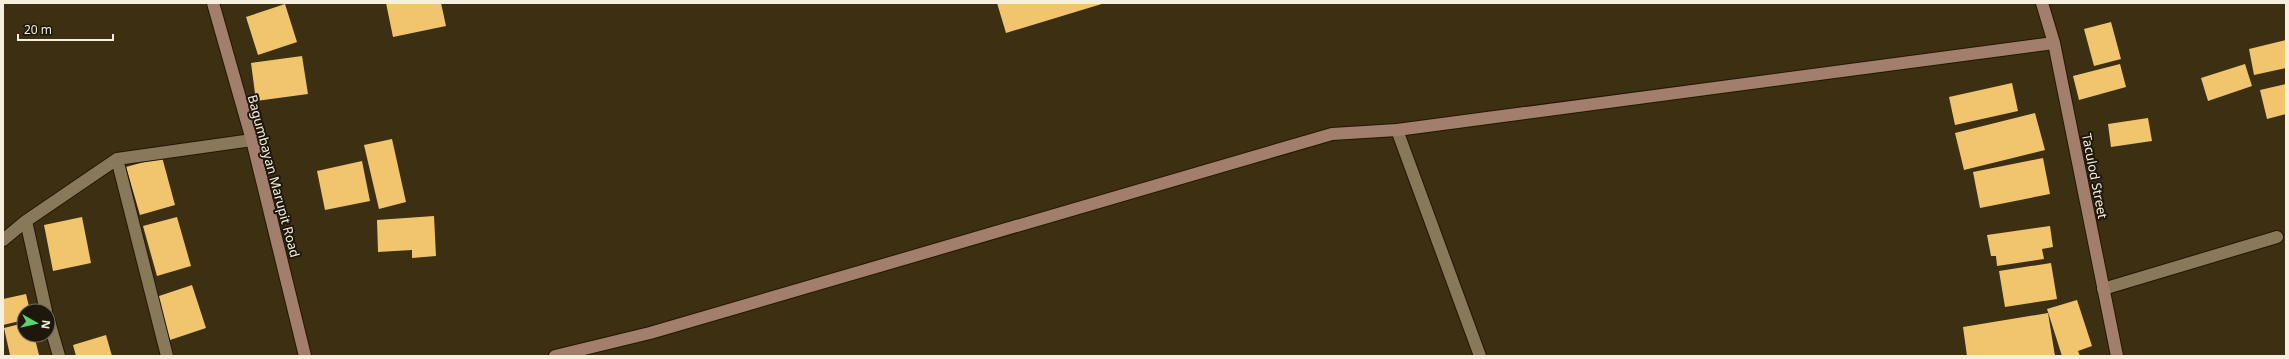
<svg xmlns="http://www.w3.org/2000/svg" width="2289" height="359" font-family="'Noto Sans',sans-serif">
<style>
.building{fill:#f1c56e}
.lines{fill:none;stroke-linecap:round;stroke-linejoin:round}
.lane-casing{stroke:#231700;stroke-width:14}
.street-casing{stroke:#231700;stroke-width:14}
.secondary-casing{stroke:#231700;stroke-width:14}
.lane{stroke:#89795b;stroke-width:12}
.street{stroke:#89795b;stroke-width:12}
.secondary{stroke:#a27e6c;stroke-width:12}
.labels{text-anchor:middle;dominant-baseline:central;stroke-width:4;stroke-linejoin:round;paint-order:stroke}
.street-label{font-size:13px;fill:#f7efde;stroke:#1e180c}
</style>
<rect width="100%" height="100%" fill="#3d2f12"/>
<path class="building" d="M386,3h55l5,23 -53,11z
M997,3h108l-99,30z
M285,4l12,38 -39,13 -12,-38z
M2111,22l10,37 -27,7 -10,-37z
M2286,40v28l-32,7 -5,-26z
M302,56l6,38 -52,7 -5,-38z
M2120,64l6,23 -47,13 -6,-24z
M2245,64l7,22 -44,15 -7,-23z
M2012,83l6,28 -63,14 -6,-28z
M2286,84v30l-19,5 -7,-29z
M2035,113l10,37 -81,20 -9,-37z
M2148,118l4,23 -41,6 -3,-23z
M392,139l14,63 -27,7 -15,-64z
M162,157l13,48 -35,10 -14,-48z
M2043,158l7,36 -70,14 -7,-36z
M362,161l8,40 -45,9 -8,-39z
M434,216l2,40 -24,2v-8l-34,2 -1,-32z
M82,217l9,46 -38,8 -9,-46z
M177,217l14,49 -34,10 -14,-50z
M2050,226l3,21 -11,2 2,10 -47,7 -1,-10h-5l-4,-21z
M2051,263l6,36 -52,8 -6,-36z
M192,285l14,43 -36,12 -14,-43z
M26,294l4,17h-6v9l-21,5v-26z
M2077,300l15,46 -14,5 2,5h-18l-15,-47z
M2048,313l7,43h-88l-4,-29z
M24,323v12h10l5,20h-29l-6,-27z
M106,335l6,21h-36l-3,-11z"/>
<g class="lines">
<defs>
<path id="lane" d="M2103,289l174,-52"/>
<path id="street" d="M1397,130l83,226
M117,159l50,197
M26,221l20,90
M3,240l23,-19 91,-62 135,-19
M48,318l11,38"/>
<path id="secondary" d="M213,3l39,137 53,216
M2042,3l12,40 63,313
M555,356l95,-23 682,-199 65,-4 657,-87"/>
</defs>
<use href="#lane" class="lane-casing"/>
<use href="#street" class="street-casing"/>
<use href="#secondary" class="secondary-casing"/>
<use href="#lane" class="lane"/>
<use href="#street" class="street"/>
<use href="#secondary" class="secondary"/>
</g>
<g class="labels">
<g class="street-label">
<text transform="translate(274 176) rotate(75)">Bagumbayan Marupit Road</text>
<text transform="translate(2095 176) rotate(79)">Taculod Street</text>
</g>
</g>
<rect width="2289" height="359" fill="none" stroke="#f7efde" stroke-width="8"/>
<g transform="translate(36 323) rotate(98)"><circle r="19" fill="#1e180c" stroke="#756e60"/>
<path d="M0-3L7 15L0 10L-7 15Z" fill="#59d56f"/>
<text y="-6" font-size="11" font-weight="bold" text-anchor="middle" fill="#f7efde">N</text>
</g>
<path d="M18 34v6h95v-6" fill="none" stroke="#f7efde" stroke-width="2"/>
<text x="24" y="34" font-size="12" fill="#f7efde" stroke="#1e180c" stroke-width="3" paint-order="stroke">20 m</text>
</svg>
